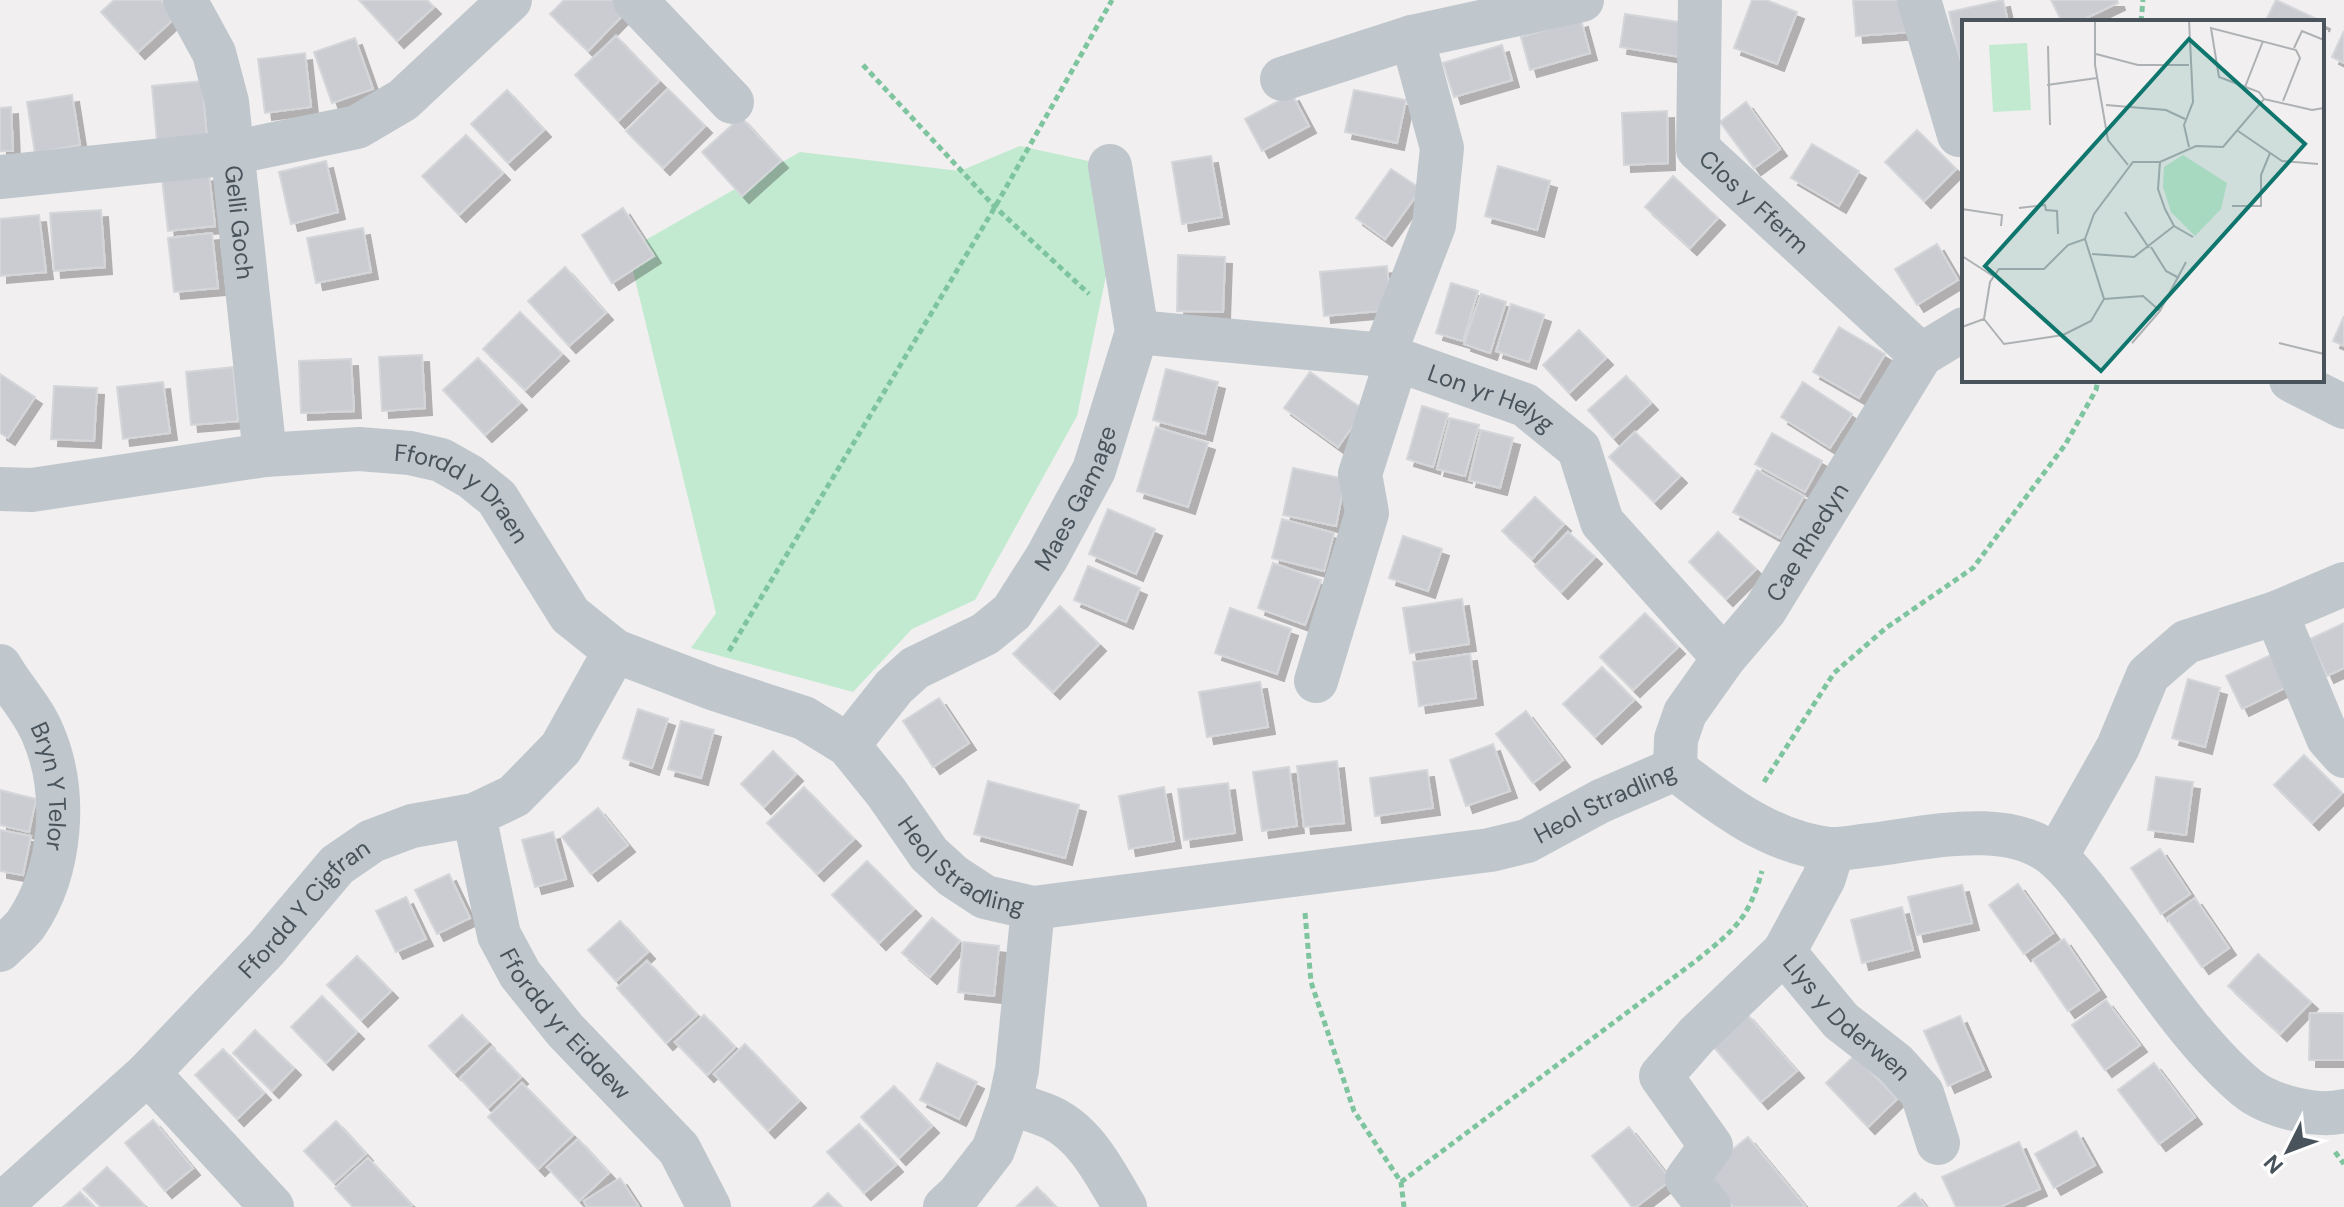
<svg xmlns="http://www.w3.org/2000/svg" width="2344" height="1207" font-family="'DM Sans',sans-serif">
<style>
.green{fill:#c2ead0}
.building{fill:#caccd1;stroke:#d4d6da;stroke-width:2;filter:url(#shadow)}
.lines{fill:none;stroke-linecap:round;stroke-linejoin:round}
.path{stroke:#7ec59f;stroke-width:5;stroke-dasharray:6 4;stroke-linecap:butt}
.minor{stroke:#bfc7cd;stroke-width:44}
.labels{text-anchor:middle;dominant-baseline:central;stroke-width:6;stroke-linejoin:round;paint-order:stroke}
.street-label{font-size:24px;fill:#49535b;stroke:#fff}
.inset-road{fill:none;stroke:#aeb1b4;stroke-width:2}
.view{fill:#0f766e;fill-opacity:0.15;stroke:#0f766e;stroke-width:4}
.inset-edge{fill:none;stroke:#49535b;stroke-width:4}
</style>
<defs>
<filter id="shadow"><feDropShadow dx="7" dy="7" stdDeviation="0" flood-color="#0004"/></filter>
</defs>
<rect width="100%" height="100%" fill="#f1efef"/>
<path class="green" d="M1020,146l73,16 14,109 -30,145 -102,184 -63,29 -59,63 -162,-44 25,-35 -88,-363 172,-98 160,19z"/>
<path class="building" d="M114,0h47l15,17 -38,35 -37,-40z
M359,0h68l7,7 -37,34z
M564,0h49l13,12 -38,39 -38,-37z
M1752,0h14l31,12 -20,52 -43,-16z
M1853,0h56l2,32 -55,4z
M2003,0l5,22h-44v35l-5,1 -10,-46z
M2051,0h66l1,3 -40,19h-16z
M2276,0l47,22 -1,3v-3h-57z
M1625,14l61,9 -5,34 -61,-10z
M1581,20l9,33 -60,17 -9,-33z
M2344,31v32l-12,-6z
M616,36l43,45 -41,40 -43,-46z
M355,38l18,51 -41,14 -18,-51z
M1502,45l10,35 -58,17 -11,-34z
M305,53l6,54 -46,6 -7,-54z
M202,81l5,56 -50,5 -5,-56z
M668,89l37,37 -42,42 -37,-37z
M507,90l37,40 -36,33 -37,-39z
M1354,90l52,10 -9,43 -52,-11z
M1292,94l17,32 -47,25 -17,-32z
M72,95l8,50 -45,8 -8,-51z
M1746,102l34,47 -26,19 -34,-46z
M11,107l2,44h-13v-43z
M1667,111l1,52 -44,2 -2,-52z
M741,117l40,44 -39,35 -40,-44z
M1917,130l39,39 -32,32 -39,-39z
M466,135l37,38 -44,42 -37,-39z
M1812,144l47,27 -20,35 -48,-28z
M1211,156l11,61 -40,7 -10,-62z
M326,161l12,51 -47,12 -12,-52z
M1498,166l52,15 -13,49 -52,-14z
M1391,169l30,20 -36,50 -29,-21z
M209,174l6,52 -47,5 -6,-52z
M1673,176l45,42 -28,30 -45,-41z
M623,208l31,48 -42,27 -30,-48z
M101,210l4,57 -51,4 -4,-58z
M39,215l7,57 -46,4v-57z
M363,228l8,44 -55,11 -9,-45z
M212,233l6,55 -44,4 -6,-54z
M1937,244l21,36 -41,25 -22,-36z
M1178,255l47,2 -2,55 -46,-1z
M1387,266l4,44 -67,6 -4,-44z
M565,267l41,46 -37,33 -41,-45z
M1451,283l27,8 -15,50 -27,-8z
M1481,294l25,8 -16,51 -26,-9z
M1511,304l33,11 -15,47 -33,-11z
M520,312l42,42 -37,36 -42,-41z
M2344,316v30l-11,-5z
M1839,327l46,27 -26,44 -46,-26z
M1579,330l27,28 -37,35 -26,-28z
M422,355l3,53 -43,3 -3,-54z
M478,358l42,45 -35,32 -42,-45z
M351,359l3,52 -53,2 -2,-52z
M233,367l5,54 -47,4 -5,-53z
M1166,369l52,13 -13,52 -52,-14z
M1310,372l54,38 -26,37 -54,-39z
M0,374l35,23 -27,41 -8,-5z
M1626,376l25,27 -38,35 -25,-28z
M163,382l7,51 -47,6 -6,-52z
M1803,382l49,32 -22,34 -49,-31z
M54,386l43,2 -3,53 -43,-2z
M1422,406l26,8 -15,53 -26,-8z
M1450,418l29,7 -14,51 -28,-7z
M1156,427l52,16 -20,64 -51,-16z
M1481,430l32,8 -13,50 -31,-8z
M1635,432l45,44 -26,26 -45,-45z
M1772,433l50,28 -17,31 -50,-28z
M1293,468l52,11 -9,47 -53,-11z
M1757,470l47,26 -24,42 -47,-26z
M1535,497l29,27 -32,35 -30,-28z
M1108,509l47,20 -19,45 -47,-20z
M1282,519l52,14 -10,38 -52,-13z
M1568,532l27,25 -34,35 -26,-26z
M1718,532l38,37 -30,30 -37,-37z
M1403,536l39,13 -14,42 -39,-13z
M1273,563l48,17 -16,45 -47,-17z
M1088,566l52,22 -14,34 -52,-22z
M1462,599l7,45 -59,9 -7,-45z
M1060,606l39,38 -46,48 -40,-38z
M1230,608l61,21 -14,45 -62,-21z
M1645,613l33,34 -45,43 -33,-33z
M2344,623v45l-17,8 -17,-37z
M2275,653l16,32 -49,24 -16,-33z
M1470,654l6,44 -57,8 -6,-44z
M1602,667l32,33 -39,37 -32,-33z
M2188,679l32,9 -15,59 -33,-9z
M1260,682l8,45 -61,10 -8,-45z
M939,698l30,45 -36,24 -30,-46z
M638,709l30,10 -16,49 -29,-10z
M1526,711l37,49 -30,23 -37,-49z
M681,721l33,9 -13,48 -33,-9z
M1493,744l17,47 -44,15 -16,-46z
M773,751l23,23 -32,33 -23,-23z
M2304,755l38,38 -30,30 -38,-38z
M1337,761l7,62 -40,4 -7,-61z
M1289,767l8,59 -35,5 -9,-59z
M1427,770l6,38 -58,8 -5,-38z
M2156,777l37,5 -7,53 -38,-5z
M988,781l91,24 -14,53 -91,-24z
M1228,783l7,50 -51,7 -6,-51z
M804,787l50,52 -37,35 -50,-51z
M1164,787l10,54 -45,8 -10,-53z
M0,790l36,9 -7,33 -29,-7z
M598,808l30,37 -37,29 -29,-37z
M0,830l31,6 -8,39 -23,-4z
M553,832l13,47 -31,8 -13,-47z
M2160,849l30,45 -29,20 -30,-46z
M867,861l47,48 -35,34 -47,-48z
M449,874l21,44 -33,16 -22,-44z
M2018,884l35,49 -29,21 -35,-49z
M1962,885l10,38 -55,12 -9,-38z
M406,897l20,42 -30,13 -20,-41z
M2195,898l34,50 -27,19 -35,-49z
M1902,907l11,43 -51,13 -11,-43z
M932,918l28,23 -30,36 -28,-24z
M620,921l28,31 -32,29 -28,-31z
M2064,939l35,51 -31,21 -35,-51z
M963,942l36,4 -5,50 -36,-4z
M2258,954l53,48 -31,32 -52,-48z
M357,956l34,35 -30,29 -34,-35z
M647,961l50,54 -31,28 -49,-55z
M322,996l35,36 -31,31 -35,-36z
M2106,1000l34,45 -35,25 -33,-45z
M1746,1013l51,58 -36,31 -50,-58z
M2310,1013h34v47h-35z
M462,1015l26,27 -34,31 -25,-27z
M704,1015l31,32 -28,28 -32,-33z
M1960,1016l24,54 -36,16 -24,-55z
M255,1030l39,38 -22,23 -39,-38z
M745,1044l54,57 -31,30 -54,-57z
M492,1047l29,30 -33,31 -28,-30z
M223,1049l41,44 -27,26 -42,-44z
M1855,1055l42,44 -29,28 -42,-44z
M937,1063l40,19 -18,37 -39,-19z
M2154,1063l41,54 -36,27 -41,-54z
M522,1083l51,52 -35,34 -50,-52z
M894,1086l38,40 -33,32 -38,-41z
M153,1120l40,48 -28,23 -40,-48z
M336,1121l30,33 -32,29 -30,-32z
M859,1124l37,41 -32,28 -37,-41z
M1629,1127l42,53 -35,27h-4l-40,-51z
M2076,1131l19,34 -41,23 -19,-34z
M1748,1137l57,69 -2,1h-70l-28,-35z
M578,1139l31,34 -30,28 -32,-34z
M2019,1142l21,47 -40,18h-44l-14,-30z
M368,1158l44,47 -3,2h-56l-18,-19z
M107,1167l38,39v1h-44l-18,-18z
M620,1178l19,29h-52l-3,-6z
M1037,1187l19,20h-40z
M80,1192l14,15h-31z
M828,1193l14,14h-29z
M1915,1193l11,14h-28z"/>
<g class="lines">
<path class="path" d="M2141,22l2,-22
M863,65l132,142 94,87
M729,651l266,-444 117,-207
M1764,782l70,-109 52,-45 87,-60 92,-123 31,-55 2,-10
M1305,913l6,69 43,129 47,71 3,25
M2335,1152l9,12
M1401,1182l296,-222c38,-31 51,-40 65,-89"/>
<g class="minor">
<path id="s1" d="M185,0l29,53 13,49 38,353"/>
<path d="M635,0l97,102"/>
<path id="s2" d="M1700,0l-2,149 223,206"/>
<path d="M1919,0l40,135"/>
<path d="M1282,79l130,-42 170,-37"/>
<path d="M0,177l231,-24 126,-26 46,-27 107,-100"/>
<path id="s3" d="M1137,332l247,23 141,50 54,44 23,73 122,136"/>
<path d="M1384,355l50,-130 8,-77 -30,-111"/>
<path d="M2291,380l53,27"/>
<path id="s4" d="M0,489l32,1 233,-35 94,-6 51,4 31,7 30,17 26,21 73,117 45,36 97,37 92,30 44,27 38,47 43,62 24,22 32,21 48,11 457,-58 37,-9 74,-40 74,-32c47,36 95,73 154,80 14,1 29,-3 42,-4 57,-7 141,-29 187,14 18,16 32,37 47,56 42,55 88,128 142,173 22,18 70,30 97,23"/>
<path d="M2344,584l-68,29 52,125 16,18"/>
<path id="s5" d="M0,666c13,23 33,43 43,68 25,58 19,137 -17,190 -7,9 -18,18 -26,26"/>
<path d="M1316,681l51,-168 -7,-39 37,-115"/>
<path id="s6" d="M848,745l46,-58 21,-19 70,-34 27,-22 35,-55 47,-87 43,-138 -27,-166"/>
<path id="s7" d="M1675,769l1,-30 9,-26 39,-55 41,-48 156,-255 43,-26"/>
<path id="s8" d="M474,815l25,120 21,39 45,56 114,119 30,58"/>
<path id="s9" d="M1833,849l-9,29 -40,74 57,69 54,42 27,30 16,50"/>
<path d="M2056,857l62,-110 30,-72 38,-33 90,-29"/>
<path d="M148,1073l124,134"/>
<path d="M1010,1103c14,5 29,9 42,15 35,17 54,57 73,89"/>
<path id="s10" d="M0,1206l148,-133 118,-124 71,-84 35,-24 40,-15 62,-11 40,-19 47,-48 54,-97"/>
<path d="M945,1207l14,-13 34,-44 17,-47 7,-33 16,-162"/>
<path d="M1709,1207l-22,-28 24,-33 -50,-70 36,-41 87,-83"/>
</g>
</g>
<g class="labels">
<g class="street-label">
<text stroke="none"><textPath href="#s2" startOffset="226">Clos y Fferm</textPath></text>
<text stroke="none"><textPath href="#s1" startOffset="232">Gelli Goch</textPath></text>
<text stroke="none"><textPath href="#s3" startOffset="364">Lon yr Helyg</textPath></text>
<text stroke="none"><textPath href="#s6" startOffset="346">Maes Gamage</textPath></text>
<text stroke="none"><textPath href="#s4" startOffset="480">Ffordd y Draen</textPath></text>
<text stroke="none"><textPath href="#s7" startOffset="268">Cae Rhedyn</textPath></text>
<text stroke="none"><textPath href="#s5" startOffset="134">Bryn Y Telor</textPath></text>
<text stroke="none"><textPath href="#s4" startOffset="1802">Heol Stradling</textPath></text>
<text stroke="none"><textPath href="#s4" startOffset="1130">Heol Stradling</textPath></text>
<text stroke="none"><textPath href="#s10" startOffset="426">Ffordd Y Cigfran</textPath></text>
<text stroke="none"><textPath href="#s9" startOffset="206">Llys y Dderwen</textPath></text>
<text stroke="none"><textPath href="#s8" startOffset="234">Ffordd yr Eiddew</textPath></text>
</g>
</g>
<g transform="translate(1962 20)">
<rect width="362" height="362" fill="#f1efef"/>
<path d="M65,23l4,67 -38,2 -4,-67zM221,135l44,28 -6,26 -26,27 -24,-24 -8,-25 1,-20z" fill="#c2ead0"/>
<path class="inset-road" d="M133,0v45l13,75 20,25M227,0l4,82 -9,23 5,22M86,26l2,79M332,28l8,-17 22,9M134,34l42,11h51M85,65l50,-7M283,67l18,-46M302,79l-5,-7 -40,-15 -8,-49 85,22 4,8 -17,43M144,85l60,5 19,9M276,111l44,30 36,3M198,142l-2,27 7,20 9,17 19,11M270,186h29v-31l9,-22M57,188l26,-3 1,5 11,1 1,23M0,189l40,6 -1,11M163,192l24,36M189,227l15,24 13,7M130,234l42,3 40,-31M0,236l31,20M142,279l39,-3 17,15M22,299l20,25 59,-9 28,-14 13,-22 -19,-60M0,307l22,-8 6,-37 9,-13h45l24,-24 17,-6 9,-25 39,-52h27l36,-16 27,1 41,-48 48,11 12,-2M170,323l28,-32 26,-49M317,323l45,11"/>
<path class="view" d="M227,19l116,105 -204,227 -116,-105z"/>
<rect width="362" height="362" class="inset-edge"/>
</g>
<g transform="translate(2288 1151) rotate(228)" stroke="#ffffff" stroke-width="6" paint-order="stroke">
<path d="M0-6L14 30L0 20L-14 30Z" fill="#49535b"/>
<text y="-12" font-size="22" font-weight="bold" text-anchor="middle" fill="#49535b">N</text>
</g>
</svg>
